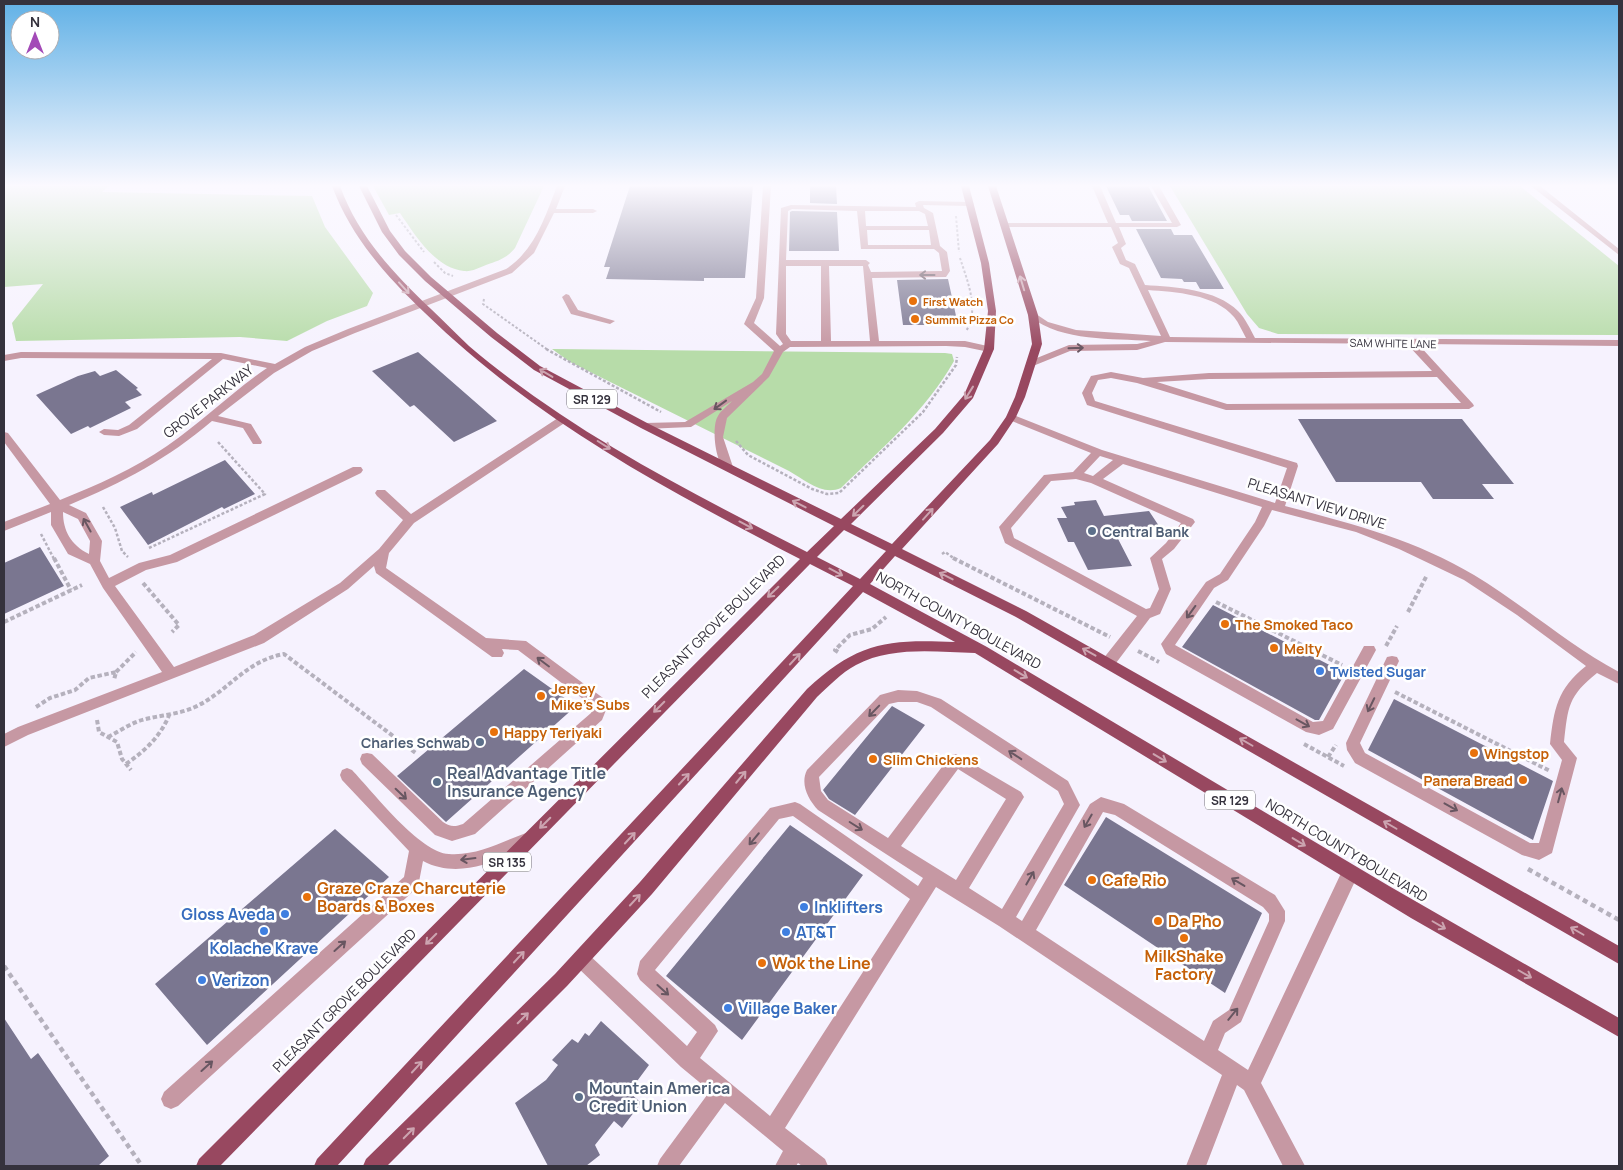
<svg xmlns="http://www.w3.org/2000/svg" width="1623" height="1170" font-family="Manrope,sans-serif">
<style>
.green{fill:#b7dca9}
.building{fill:#7a7690}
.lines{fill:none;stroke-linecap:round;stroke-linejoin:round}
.path-far3{stroke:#b5b1bd;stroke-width:2;stroke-dasharray:2.5 2;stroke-linecap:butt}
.path-far2{stroke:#b5b1bd;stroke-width:2.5;stroke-dasharray:3 2;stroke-linecap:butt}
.path-far1{stroke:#b5b1bd;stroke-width:4;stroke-dasharray:4.5 2.5;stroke-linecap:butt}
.path{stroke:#b5b1bd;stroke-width:4.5;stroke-dasharray:5 4;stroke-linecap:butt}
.minor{fill:#c698a3;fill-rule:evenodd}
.major{fill:#984860;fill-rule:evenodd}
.oneway{stroke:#685661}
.oneway2{stroke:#cca4b0}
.food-dot{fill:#e8710a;stroke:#fff;stroke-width:2}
.service-dot{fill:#5c6f8a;stroke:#fff;stroke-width:2}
.shop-dot{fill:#3f7fe0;stroke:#fff;stroke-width:2}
.labels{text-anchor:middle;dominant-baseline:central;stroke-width:5;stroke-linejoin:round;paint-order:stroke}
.far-food-label{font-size:11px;font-weight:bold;fill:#c56008;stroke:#fff;text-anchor:start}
.far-street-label{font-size:11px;fill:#35323d;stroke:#fff}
.shield{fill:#fff;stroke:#727077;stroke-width:1}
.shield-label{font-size:12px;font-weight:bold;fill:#35323d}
.street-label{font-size:14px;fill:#35323d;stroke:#fff}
.service-label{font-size:14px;font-weight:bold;fill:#4e5e75;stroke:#fff;text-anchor:start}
.food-label{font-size:14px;font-weight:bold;fill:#c56008;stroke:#fff;text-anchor:start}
.shop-label{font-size:14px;font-weight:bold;fill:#366cbe;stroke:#fff;text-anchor:start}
.near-service-label{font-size:16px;font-weight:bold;fill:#4e5e75;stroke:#fff;text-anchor:start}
.near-food-label{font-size:16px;font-weight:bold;fill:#c56008;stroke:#fff;text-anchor:start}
.near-shop-label{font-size:16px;font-weight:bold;fill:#366cbe;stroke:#fff;text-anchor:start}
</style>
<rect width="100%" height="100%" fill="#f6f2fe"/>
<path class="green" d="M4,186h105l-7,6 210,4 13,31 48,66 -6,13 -40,15 -40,20 -47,-4 -224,4 -4,-18 31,-39 -39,3z
M373,186h171l-29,62c-8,10 -17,13 -29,17 -7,3 -15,7 -22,6 -29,-3 -49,-36 -64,-58l-11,2z
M1170,186h350l99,80v69l-341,-1 -19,-6 -12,-14z
M552,349l393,4 7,1 2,7c-29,51 -72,87 -113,127 -19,8 -36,-8 -52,-17l-219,-109z"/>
<path class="building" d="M630,186h123l-8,92h-41v3l-98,-2 4,-12h-6z
M810,186h26l1,18 -27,-1z
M1106,186h42l19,35h-35l-3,-6h-9z
M792,211l45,1 2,39h-50l1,-39z
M1136,229h35l3,6h18l32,54h-24l-4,-7h-12l-2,-3 -21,-1z
M948,279l10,46h-55l-6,-45z
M418,352l79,69 -43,21 -40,-37 -4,2 -38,-36z
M116,370l22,18 -2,1 6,6 -17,7 6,6 -41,20 -2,-2 -17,8 -35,-39 42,-19 17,-5 5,5z
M1298,419h164l52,65h-32l12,15h-61l-12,-17h-85z
M225,460l30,34 -31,15 -2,-2 -74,38 -28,-38 32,-15 1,3z
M1096,500l8,16 45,-5 12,18 -46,4 17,33 -44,4 -14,-28h-6l-11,-24h10l-6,-11 14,-2 -1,-3z
M40,547l24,39 -60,28v-51z
M1213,605l132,68 -26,47h-4l-133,-73z
M524,669l52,37 -130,116 -49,-46z
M1394,699l159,82 -20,59 -165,-90z
M892,706l33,19 -70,90 -26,-16 -6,-9z
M1106,817l156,96 -37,80 -161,-108z
M790,825l73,50 -121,165 -76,-64z
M335,829l54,48 -182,168 -52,-61z
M4,1018l27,41 7,-6 71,103 -11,10h-94z
M601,1021l48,44 -20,27 12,11 -19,25 -8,-7 -19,24 5,10 -14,11h-38l-33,-63 31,-23 12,-15 -6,-5 20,-21 6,4 7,-10 4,3z"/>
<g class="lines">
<path class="path-far3" d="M396,215l28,37
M956,216l3,36
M960,258c7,22 20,52 6,73
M434,262l11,11 8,3
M484,299l-1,5 65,46"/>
<path class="path-far2" d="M546,349l115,63
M736,441l12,14 64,34 15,5 12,-1 84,-81 33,-47 1,-8
M103,507l12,21 7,23 6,6
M41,534l13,25
M149,548l116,-54 -47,-52
M942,554l3,-2 10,7"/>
<path class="path-far1" d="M54,558l17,32
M953,558l157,79
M143,583l36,42 -7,7
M1216,602l126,63
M1408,612l19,-37
M4,622l78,-37
M1386,646l11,-20
M1138,651l21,11
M838,652l-3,-2 15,-15 22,-6 14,-12
M116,672l20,-20
M1395,692l155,79
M36,707l14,-9 25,-8 14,-12 27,-6 -2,8
M97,720l2,12 18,10 5,17 9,11
M108,737c10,-5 20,-12 31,-16 18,-6 39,-6 56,-14 34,-16 50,-46 89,-53l133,100
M1304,744l40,22
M1328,757l8,-12
M126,764c20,-14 35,-28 44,-51"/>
<path class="path" d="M1528,869l91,51
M4,966l138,200"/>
<path class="minor" d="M557,186h8l-9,23h37l4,2 -4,2h-39l-20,40 -22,20 -157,60 -43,18 -38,22 -56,43 33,8 11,18 -1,2h-8l-10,-16 -31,-7c-43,37 -90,62 -143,84l17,8 16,28 -2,20 9,17 30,-15 31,-8 183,-88h8l2,3 -2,3 -184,89 -31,8 -31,16 59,81 80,-32 86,-52 39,-34 24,-29 -26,-24 -2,-3 2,-3h8l26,24 147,-96h8v4l-152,101 -25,30 -3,15 100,70 40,3 77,57 3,12 -4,10 -127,114 -23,7 -17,-6 -73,-71 -2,-5 2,-5 5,-1 5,1 71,68c7,5 12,5 20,2l128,-111v-8l-73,-55 -16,-1 2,4 -2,4h-10l-116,-84 -2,-7 -26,23 -84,54 -236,92 -24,12v-13l14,-7 144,-55 -59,-84 -13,-24 -22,-10 -17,-29v-13l-47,19v-9l46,-18 -46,-62v-10l4,1 52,67c37,-15 74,-31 107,-54 35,-24 65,-54 100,-78l-44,-9 -86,70 -18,7 -15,-1 -5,-3 5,-3 14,1 11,-5 83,-66 -191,-1 -17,3v-6l17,-3 200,1 54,11 30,-17 43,-18 158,-60c29,-19 39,-52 51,-83zM63,512l15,7 12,22 -1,13c-18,-9 -26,-23 -26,-42z
M763,186h8l-7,112 -10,25 26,23 3,-2 -7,-10 5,-126 10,-3 125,2 -1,-4 4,-2 51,1 4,2 -4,2 -47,-1 1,3 9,5 7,33 7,6 3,19 -4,6 -74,1 7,63h86l27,6 2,2 -5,3 -24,-5 -19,-1 -156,1 -7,5 -14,25 -42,41 -4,19 10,30 -5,4c-13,-4 -17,-45 -10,-55 3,-6 10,-10 14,-15l-41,26 -46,2 -5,-3 5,-3 40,-1 68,-40 9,-8 12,-23 -30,-27 12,-26zM792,209l65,2 4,38h73l5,4 3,18 -71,1 -3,-7 2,-2 -4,-3h-80l2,-49zM865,211h54l6,3 3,12h-62zM867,230h62l2,15h-63zM786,266h35v75h-30l-5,-7zM829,266h34l7,75h-39z
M1092,186h8l16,37h56l-21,-37h8l22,39 -4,2h-58l7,17 -5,4 5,12 9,4 10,21c30,2 71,4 93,26 8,8 12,18 17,27l364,2v6l-201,-2 55,60 1,2 -5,3 -243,1 -89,-27 -26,-5 -13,2 -6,13 3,8 202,62 1,3 -13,40c65,17 131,34 189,69 50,30 94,70 145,97v12l-22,-11c-29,23 -29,34 -33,69l13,16 -25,95 -13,7 -17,-5 -167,-92 -8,-13 -1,-7 41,-86 5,-1 5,1 2,4 -39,82 5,10 165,90h9l23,-83 -12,-16c4,-35 7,-55 36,-78l-69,-51 -53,-35 -65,-31 -43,-17 -84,-22 -8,16 -36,54 -14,8 -39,57 138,77 10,-1 41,-75h10l2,4 -43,79 -14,6 -13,-3 -140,-78 -5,-10 45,-62 14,-8 35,-52 7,-15 -139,-43 -20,15 90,40 2,3 -21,27 -12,10 9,30 -11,25 -10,4 -37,49 -5,1 -5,-1 -2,-4 2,-4 34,-43 -132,-73 -6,-16 45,-52 29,-3 18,-19 -84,-34 -1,-2 5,-3 91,36 173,53 12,-35 -200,-63 -5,-12 9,-17 20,-4 32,6 66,-5 223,-2 -25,-27 -242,-2 -28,8 -67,1 -37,15h-6v-4l42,-17 68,-1 14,-3c-40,-3 -87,1 -121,-24l-2,-2 5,-3 15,10 28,8 85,6 -32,-68 -9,-4 -8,-17 6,-4 -7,-16h-107l-4,-2 4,-2h104zM1148,290c27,2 67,4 86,27 5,6 8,14 12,21l-76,-1zM1437,377l24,26 -234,1 -70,-22 52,-3zM1100,456l13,4 -20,16 -9,-3zM1076,479l15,4 90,40 -15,20 -16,15 9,31 -9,19 -4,1 -132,-71 -3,-10 40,-47z
M1531,186h9l79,63v6z
M566,294l3,1 9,15 37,11 -5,3 -39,-10 -9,-17z
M898,690l19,1 24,8 127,82 12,24 -64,112 6,4 68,-117 11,-7 23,7 151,91 10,16v10l-44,101 -16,11 -7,17 30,20 96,-203 6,-2 6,2 2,6 -2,6 -95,204 44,83h-22l-39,-76 -7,-5 -31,81h-20l36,-91 -223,-149 -63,-39 -151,241 40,31 3,7h-26l-4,-3 -2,3h-21l8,-15 -58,-48 -46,63h-22l3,-7 50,-68 -29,-24 -106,-102 -3,-6 3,-6 6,-3 6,3 100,93 10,-14 -57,-52 -3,-6 3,-13 130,-153 25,-6 5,2 118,82 5,-8 -105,-68c-10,-11 -18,-26 -11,-40l73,-75zM898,702h19l14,5 127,84 6,13 -62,105 -33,-21 52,-86 3,-5 -3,-5 -65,-38 -5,1 -63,83 -60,-38 -7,-9 -2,-14 70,-73zM958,769l48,30 -50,81 -55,-34zM1103,812l12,3 148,92 6,7v7l-40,89 -16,11 -9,20 -168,-111zM793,816l117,83 -140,217 -70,-58 18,-27 -3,-6 -60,-55 124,-151z
M347,768l5,2c21,22 68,83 97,84 28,2 52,-12 77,-21l6,2 2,5 -2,5c-34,16 -73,35 -109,16l-5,26 -240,219 -7,3 -7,-3 -3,-7 3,-7 240,-215 5,-26 -67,-71 -2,-5 2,-5z"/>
<path class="major" d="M332,186h8c18,50 53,87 91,123 13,12 25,25 38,37 101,86 221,146 338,206l27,-26 -193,-98 -107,-58 -43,-33 -66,-56 -26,-26 -17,-23 -23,-46h8l23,45 15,20 26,26 66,56 43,33 109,58 192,95 94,-90 29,-34 20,-46 4,-38 -7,-48 -20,-77h8l20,77 7,48 -2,38 -21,49 -30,35 -92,91 41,20 98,-104 16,-23 9,-20 17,-53 -4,-29 -40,-129h8l42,129 4,29 -17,53 -9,20 -18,27 -96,105 124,62 593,335v18l-603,-347 -121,-61 -25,28 117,63 402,239 230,132v19l-208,-119 -436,-265c-40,-1 -83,-7 -119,12 -15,8 -27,21 -39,32l-165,197 -85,92 -180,180h-24l3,-7 189,-185 85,-92 167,-193c51,-47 80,-50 148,-47l-92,-50 -526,574h-23l3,-7 536,-573 -43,-22 -590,602h-24l3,-7 601,-600c-135,-70 -265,-139 -375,-246 -39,-37 -74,-76 -93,-127zM844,530l42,21 -26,28 -43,-22z"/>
</g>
<defs><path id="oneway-shaft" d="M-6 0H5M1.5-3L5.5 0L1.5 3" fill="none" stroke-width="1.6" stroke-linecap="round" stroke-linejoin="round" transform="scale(1.25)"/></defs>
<g class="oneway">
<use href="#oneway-shaft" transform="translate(927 275) rotate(180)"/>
<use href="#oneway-shaft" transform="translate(1076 348) rotate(-2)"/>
<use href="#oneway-shaft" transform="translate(720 405) rotate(144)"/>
<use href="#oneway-shaft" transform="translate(87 525) rotate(-119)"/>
<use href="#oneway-shaft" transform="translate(1191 612) rotate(126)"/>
<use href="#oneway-shaft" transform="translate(543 662) rotate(-143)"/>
<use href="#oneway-shaft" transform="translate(1371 705) rotate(116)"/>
<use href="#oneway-shaft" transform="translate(874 711) rotate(134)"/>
<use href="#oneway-shaft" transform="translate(1303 723) rotate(29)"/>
<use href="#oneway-shaft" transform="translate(1015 755) rotate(-147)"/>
<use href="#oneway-shaft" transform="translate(401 794) rotate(44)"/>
<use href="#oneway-shaft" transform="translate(1560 795) rotate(-75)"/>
<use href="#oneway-shaft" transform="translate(1451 807) rotate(29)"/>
<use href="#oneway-shaft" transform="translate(1088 821) rotate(120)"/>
<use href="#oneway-shaft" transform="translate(856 826) rotate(32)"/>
<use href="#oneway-shaft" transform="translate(754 839) rotate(130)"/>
<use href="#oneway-shaft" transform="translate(468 859) rotate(173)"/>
<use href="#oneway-shaft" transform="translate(1030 878) rotate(-60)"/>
<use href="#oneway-shaft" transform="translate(1238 882) rotate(-149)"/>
<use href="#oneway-shaft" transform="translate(340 946) rotate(-42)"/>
<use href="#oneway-shaft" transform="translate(663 990) rotate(42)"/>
<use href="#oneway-shaft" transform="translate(1233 1014) rotate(-51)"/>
<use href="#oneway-shaft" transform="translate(207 1066) rotate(-42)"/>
</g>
<g class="oneway2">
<use href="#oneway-shaft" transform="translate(1022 283) rotate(-107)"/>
<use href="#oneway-shaft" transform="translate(404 288) rotate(48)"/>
<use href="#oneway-shaft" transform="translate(546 373) rotate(-149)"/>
<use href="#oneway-shaft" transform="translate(969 393) rotate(122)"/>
<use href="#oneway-shaft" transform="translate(604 445) rotate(32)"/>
<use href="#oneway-shaft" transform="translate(799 504) rotate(-153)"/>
<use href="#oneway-shaft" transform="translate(858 511) rotate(136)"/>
<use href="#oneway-shaft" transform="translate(928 514) rotate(-48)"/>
<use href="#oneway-shaft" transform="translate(746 525) rotate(28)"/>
<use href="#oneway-shaft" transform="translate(836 572) rotate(28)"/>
<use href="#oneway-shaft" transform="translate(946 576) rotate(-153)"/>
<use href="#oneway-shaft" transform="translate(773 592) rotate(136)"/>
<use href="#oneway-shaft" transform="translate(1089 652) rotate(-151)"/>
<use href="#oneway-shaft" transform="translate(795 659) rotate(-47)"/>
<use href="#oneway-shaft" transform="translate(1021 674) rotate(31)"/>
<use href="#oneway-shaft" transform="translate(659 707) rotate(135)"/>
<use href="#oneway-shaft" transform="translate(1246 742) rotate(-150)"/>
<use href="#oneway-shaft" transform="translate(1160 758) rotate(31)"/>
<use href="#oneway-shaft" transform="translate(741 777) rotate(-50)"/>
<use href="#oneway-shaft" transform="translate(684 779) rotate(-47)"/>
<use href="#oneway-shaft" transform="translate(545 823) rotate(135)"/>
<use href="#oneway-shaft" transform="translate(1390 825) rotate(-150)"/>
<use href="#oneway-shaft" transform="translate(630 838) rotate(-47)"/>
<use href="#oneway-shaft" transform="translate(1299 842) rotate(31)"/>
<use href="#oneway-shaft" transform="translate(635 900) rotate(-47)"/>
<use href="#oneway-shaft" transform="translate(1439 925) rotate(30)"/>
<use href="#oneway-shaft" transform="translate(1577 931) rotate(-150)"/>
<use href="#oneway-shaft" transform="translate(431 939) rotate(135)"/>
<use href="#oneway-shaft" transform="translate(519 957) rotate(-47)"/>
<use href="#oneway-shaft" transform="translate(1525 974) rotate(30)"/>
<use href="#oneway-shaft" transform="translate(523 1018) rotate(-45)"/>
<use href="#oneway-shaft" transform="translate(417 1067) rotate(-47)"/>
<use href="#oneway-shaft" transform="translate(409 1133) rotate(-45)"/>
</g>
<linearGradient id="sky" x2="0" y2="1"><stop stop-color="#61b1e6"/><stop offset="0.53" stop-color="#fbf9ff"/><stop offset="1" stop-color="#fbf9ff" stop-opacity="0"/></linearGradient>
<rect width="1623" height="350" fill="url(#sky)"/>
<g class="food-dot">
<circle cx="913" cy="301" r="5"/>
<circle cx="915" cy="319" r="5"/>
<circle cx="1225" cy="624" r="5"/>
<circle cx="1274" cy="648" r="5"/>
<circle cx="541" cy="696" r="5"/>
<circle cx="494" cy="732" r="5"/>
<circle cx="1474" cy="753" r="5"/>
<circle cx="873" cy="759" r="5"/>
<circle cx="1523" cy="780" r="5"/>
<circle cx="1092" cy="880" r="5"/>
<circle cx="307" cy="897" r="5"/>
<circle cx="1158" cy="921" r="5"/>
<circle cx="1184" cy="938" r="5"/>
<circle cx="762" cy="963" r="5"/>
</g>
<g class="service-dot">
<circle cx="1092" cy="531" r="5"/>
<circle cx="480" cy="742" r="5"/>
<circle cx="437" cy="782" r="5"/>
<circle cx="579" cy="1097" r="5"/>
</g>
<g class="shop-dot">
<circle cx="1320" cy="671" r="5"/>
<circle cx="804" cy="907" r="5"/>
<circle cx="285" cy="914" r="5"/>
<circle cx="264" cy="931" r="5"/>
<circle cx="786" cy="932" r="5"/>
<circle cx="202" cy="980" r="5"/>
<circle cx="728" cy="1008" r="5"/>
</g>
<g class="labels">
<g class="far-food-label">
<text x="923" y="301">First Watch</text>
<text x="925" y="319">Summit Pizza Co</text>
</g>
<g class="far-street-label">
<text transform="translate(1393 343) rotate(1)">SAM WHITE LANE</text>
</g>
<g class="shield">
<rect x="567" y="389.5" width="50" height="19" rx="4"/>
<rect x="1205" y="790.5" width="50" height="19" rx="4"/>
<rect x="483" y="852.5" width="48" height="19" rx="4"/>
</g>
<g class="shield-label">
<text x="592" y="399">SR 129</text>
<text x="1230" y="800">SR 129</text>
<text x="507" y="862">SR 135</text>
</g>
<g class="street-label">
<text transform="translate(208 401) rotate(-38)">GROVE PARKWAY</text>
<text transform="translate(1317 503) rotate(17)">PLEASANT VIEW DRIVE</text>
<text transform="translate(959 620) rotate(29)">NORTH COUNTY BOULEVARD</text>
<text transform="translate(713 626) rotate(-45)">PLEASANT GROVE BOULEVARD</text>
<text transform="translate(1347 850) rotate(31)">NORTH COUNTY BOULEVARD</text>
<text transform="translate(344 1000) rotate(-45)">PLEASANT GROVE BOULEVARD</text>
</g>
<g class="service-label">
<text x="1102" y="531">Central Bank</text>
<text x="470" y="742" text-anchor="end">Charles Schwab</text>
</g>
<g class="food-label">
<text x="1235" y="624">The Smoked Taco</text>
<text x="1284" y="648">Melty</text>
<text x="551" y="688">Jersey<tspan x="551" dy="16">Mike's Subs</tspan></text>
<text x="504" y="732">Happy Teriyaki</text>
<text x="1484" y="753">Wingstop</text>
<text x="883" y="759">Slim Chickens</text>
<text x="1513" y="780" text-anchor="end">Panera Bread</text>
</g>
<g class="shop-label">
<text x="1330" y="671">Twisted Sugar</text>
</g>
<g class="near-service-label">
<text x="447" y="773">Real Advantage Title<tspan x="447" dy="18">Insurance Agency</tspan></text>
<text x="589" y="1088">Mountain America<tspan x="589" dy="18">Credit Union</tspan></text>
</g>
<g class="near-food-label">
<text x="1102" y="880">Cafe Rio</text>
<text x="317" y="888">Graze Craze Charcuterie<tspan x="317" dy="18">Boards &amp; Boxes</tspan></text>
<text x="1168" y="921">Da Pho</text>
<text x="1184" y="956" text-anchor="middle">MilkShake<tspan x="1184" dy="18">Factory</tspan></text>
<text x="772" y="963">Wok the Line</text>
</g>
<g class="near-shop-label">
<text x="814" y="907">Inklifters</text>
<text x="275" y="914" text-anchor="end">Gloss Aveda</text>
<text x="796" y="932">AT&amp;T</text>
<text x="264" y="948" text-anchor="middle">Kolache Krave</text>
<text x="212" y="980">Verizon</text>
<text x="738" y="1008">Village Baker</text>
</g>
</g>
<rect width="1623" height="1170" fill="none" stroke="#35323d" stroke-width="10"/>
<g transform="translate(35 35)"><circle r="24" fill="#ffffff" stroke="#aeadb1"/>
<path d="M0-4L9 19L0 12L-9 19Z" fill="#a34ab7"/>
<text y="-8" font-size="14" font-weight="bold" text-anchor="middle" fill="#35323d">N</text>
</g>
</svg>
